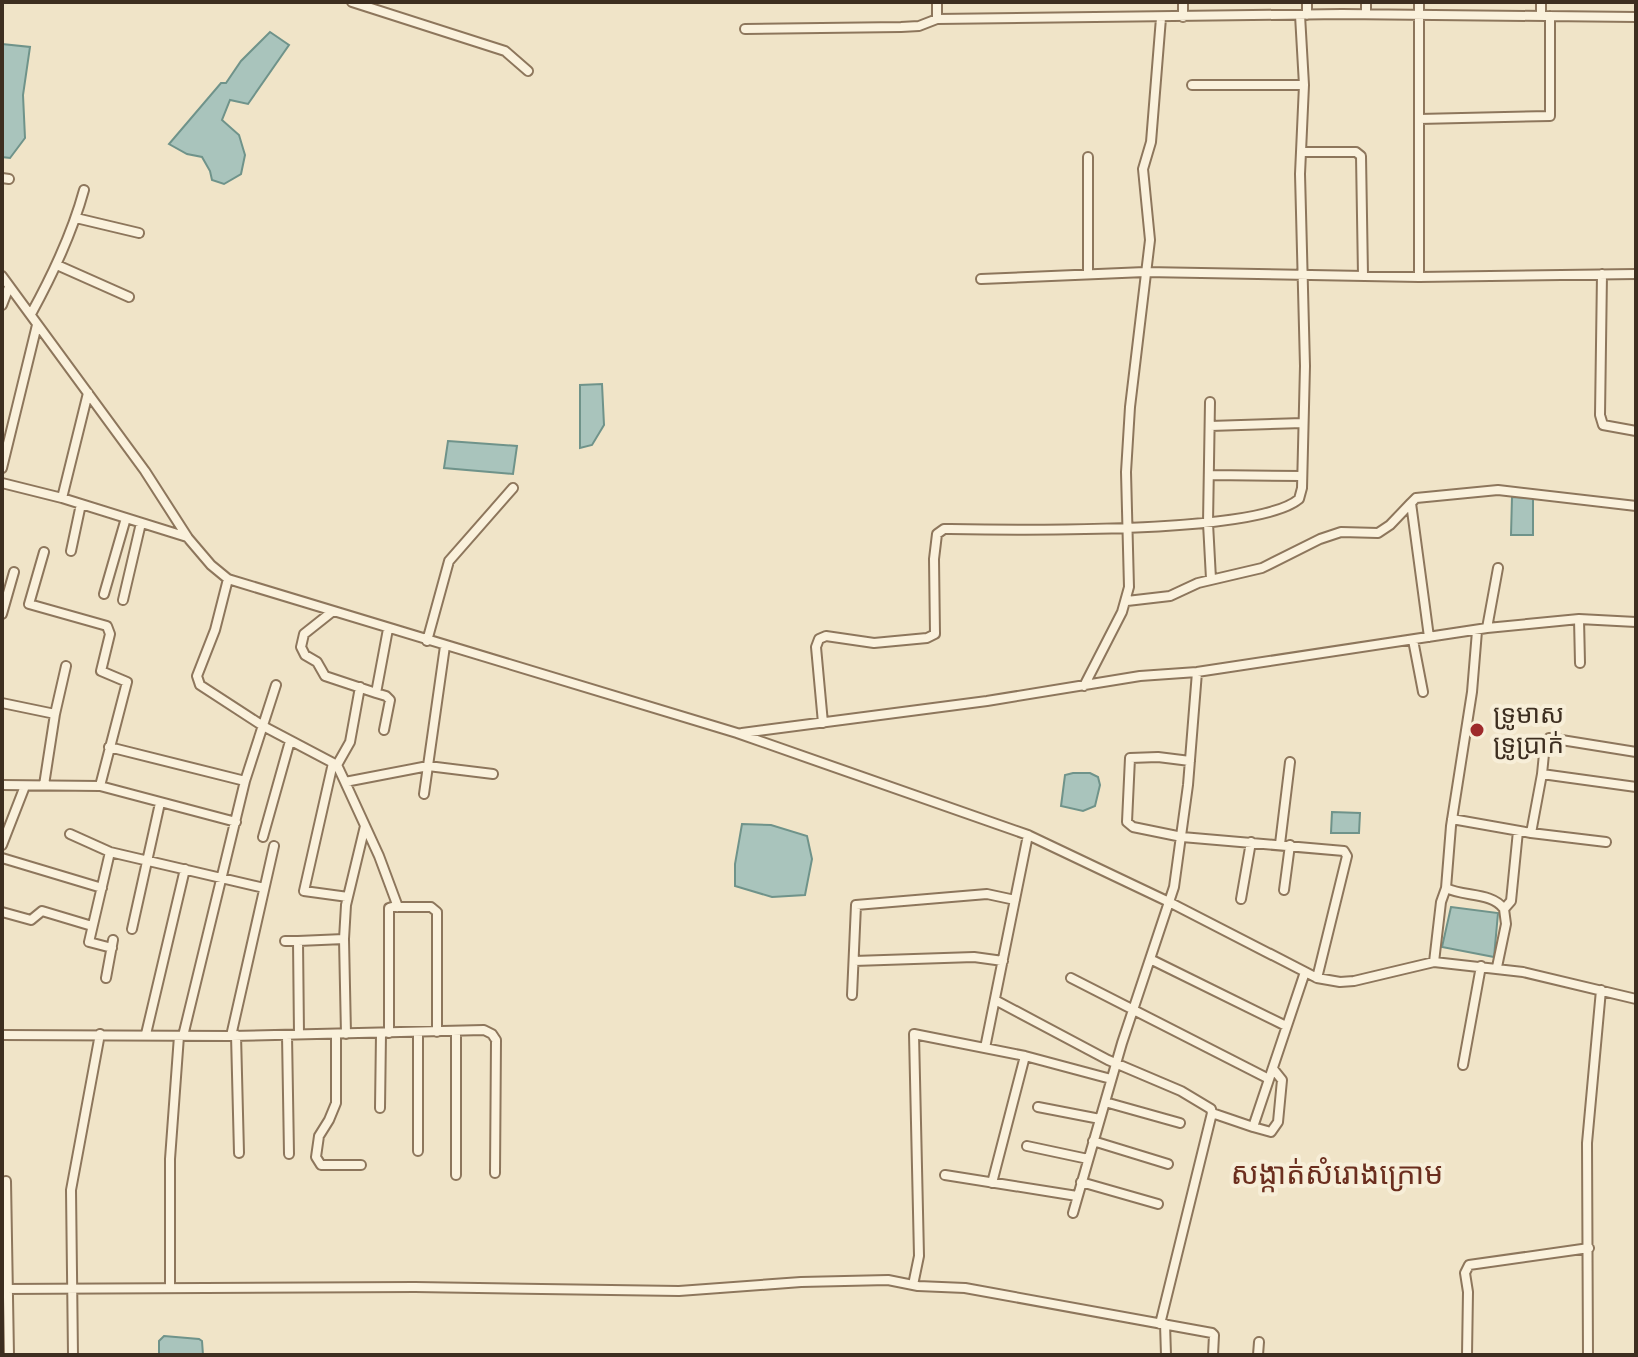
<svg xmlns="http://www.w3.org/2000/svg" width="1638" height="1357" font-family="Spectral,'Noto Sans Khmer',serif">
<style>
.water{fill:#a9c4bc;stroke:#6f938a;stroke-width:2}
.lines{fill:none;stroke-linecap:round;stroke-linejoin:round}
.street-casing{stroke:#8d765c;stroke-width:12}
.street{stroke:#faf1dc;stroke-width:8}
.poi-dot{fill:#9e2a2b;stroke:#f7eed8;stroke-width:3}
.labels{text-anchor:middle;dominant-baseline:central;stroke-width:8;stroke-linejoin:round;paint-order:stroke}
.poi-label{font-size:26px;fill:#3d2e20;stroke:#f7eed8;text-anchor:start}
.quarter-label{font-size:30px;fill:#6b2e1e;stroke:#f7eed8}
</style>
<rect width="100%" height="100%" fill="#f0e4c8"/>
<path class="water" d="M270,32l19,13 -41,59 -18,-4 -8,20 17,15 6,20 -4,19 -17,10 -12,-4 -2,-9 -8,-14 -15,-3 -18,-10 52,-61h5l15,-22z
M2,44l28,3 -7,48 2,43 -15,20 -8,-1z
M602,384l2,41 -12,20 -12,3v-63z
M448,441l69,5 -4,28 -69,-6z
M1512,497l21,1v37h-22z
M1073,773h17l8,4 2,8 -5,21 -12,5 -22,-5 4,-31z
M1332,812l28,1 -1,20h-28z
M742,824l29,1 36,11 5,23 -7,36 -33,2 -37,-11v-22z
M1451,907l47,6 -4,44 -52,-10z
M164,1336l35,3 3,2 1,14h-44v-14z"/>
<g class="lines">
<defs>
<path id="street" d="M352,2l153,49 23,20
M937,2v17
M1183,2v15
M1307,2v13
M1541,2v14
M1366,14v-12
M745,29l156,-2 18,-1 18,-7 405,-5 294,3
M1192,85h112
M1419,119l131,-3v-100
M1301,152h55l5,4 2,119
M1088,157v117
M2,178l7,1
M76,218l63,15
M57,265l72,32
M1602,274l-2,141 3,10 33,6
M2,276l143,195 43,67 23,27 17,14 509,154 291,102 141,67 148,76 23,4 14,-1 80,-19 89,10 113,27
M1419,277v-275
M981,279l164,-7 274,5 217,-3
M2,305l7,-18
M31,314c22,-40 41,-80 53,-124
M1210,402l-2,121 3,56
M1210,426l93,-3
M2,468l35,-143
M1210,475l92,1
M2,483l60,15 125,39
M62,498l26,-105
M71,551l10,-47
M44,552l-15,52 78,22 3,8 -9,37 26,11 -27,104
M228,579l-13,51 -18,46 3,9 63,41 74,39 8,17 83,-16 65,8
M104,594l22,-76
M123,600l18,-77
M1127,601l43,-5 28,-13 64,-15 58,-29 21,-7 37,1 12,-8 21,-22
M333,611l-29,23 -3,13 4,8 12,7 8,14 51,17 12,-64
M2,614l12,-42
M1579,619l1,44
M1487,628l11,-60
M1477,631l-5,61 -21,134 -5,62c18,9 46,4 58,21l2,15 -9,43
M1429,637l-18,-134 5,-5 82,-8 138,16
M1413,640l10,52
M427,641l22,-80 64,-73
M1084,686l38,-74 7,-25 -3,-115 4,-65 20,-167 -7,-71 8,-27 10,-124
M376,693l10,3 4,4 -6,30
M2,703l53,11
M823,723l-7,-76 3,-8 7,-3 48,7 53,-5 8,-4 -1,-75 3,-25 7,-5c65,1 312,6 355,-30l3,-11 3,-122 -5,-192 4,-89 -4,-70
M742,733l245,-32 153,-25 57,-4 290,-44 92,-9 57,3
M109,747l136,34
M1190,761l-32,-4 -28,1 -3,64 6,5 49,10 162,14 3,5 -30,122
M333,763l-29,128 44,6
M337,765l13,-23 10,-55
M1542,774l3,-30 4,-6 87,14
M345,782l34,74 19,51
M2,785l98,1 136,36
M44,785l11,-71 11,-48
M424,794l21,-148
M1452,819l79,14 11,-59 94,13
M1531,833l75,9
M70,834l40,18 154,36
M263,837l27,-96
M1280,844l10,-82
M2,845l23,-59
M110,852l-21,90 23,6
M2,858l100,30
M1284,890l6,-45
M1241,899l10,-57
M1504,909l7,-8 7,-70
M2,912l29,8 11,-9 50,15
M132,929l28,-126
M285,941h13
M1150,959l136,67
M854,961l120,-4 29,4
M1434,962l7,-60 5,-14
M106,978l7,-38
M1071,978l198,101
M852,995l4,-90 131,-11 28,6
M995,1000l113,60 73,31 30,18 1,4 -52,211
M456,1032v143
M389,1033v-125l3,-1h39l6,5v120
M418,1033v118
M146,1034l39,-165
M299,1034l-1,-93 46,-2
M336,1034v69l-7,17 -10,16 -3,21 5,8h40
M346,1034l-2,-95 2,-34 19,-79
M2,1035l229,1 253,-6 8,4 4,6 -1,133
M236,1035l3,118
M287,1035l2,119
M183,1036l62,-255 31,-96
M231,1036l43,-190
M985,1048l43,-213
M1463,1065l18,-99
M1105,1102l75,21
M1038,1107l62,12
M380,1108l1,-74
M1212,1113l41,14 52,-155
M1253,1127l18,5 7,-10 4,-42 -8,-10
M1093,1141l75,23
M1027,1146l61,13
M945,1175l132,21
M6,1181l3,174
M1081,1182l77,22
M992,1183l33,-127
M1073,1213l49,-170 52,-156 14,-102 9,-113
M913,1285l6,-29 -5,-222 111,22 86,23
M170,1287v-128l9,-123
M2,1289l413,-2 264,4 122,-9 87,-2 30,6 47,2 247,45 2,2 -1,20
M1165,1324l1,31
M73,1355l-2,-165 29,-156
M1258,1355l1,-13
M1467,1355l1,-63 -3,-19 4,-8 120,-17
M1588,1355l-1,-212 14,-153"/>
</defs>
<use href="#street" class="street-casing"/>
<use href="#street" class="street"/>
</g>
<circle class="poi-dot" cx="1477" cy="730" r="8"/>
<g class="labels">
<g class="poi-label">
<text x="1493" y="715">ទ្រូមាស<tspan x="1493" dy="30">ទ្រូប្រាក់</tspan></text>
</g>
<g class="quarter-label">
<text x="1337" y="1175">សង្កាត់សំរោងក្រោម</text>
</g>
</g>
<rect width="1638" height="1357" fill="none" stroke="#3d2e20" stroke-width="8"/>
</svg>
